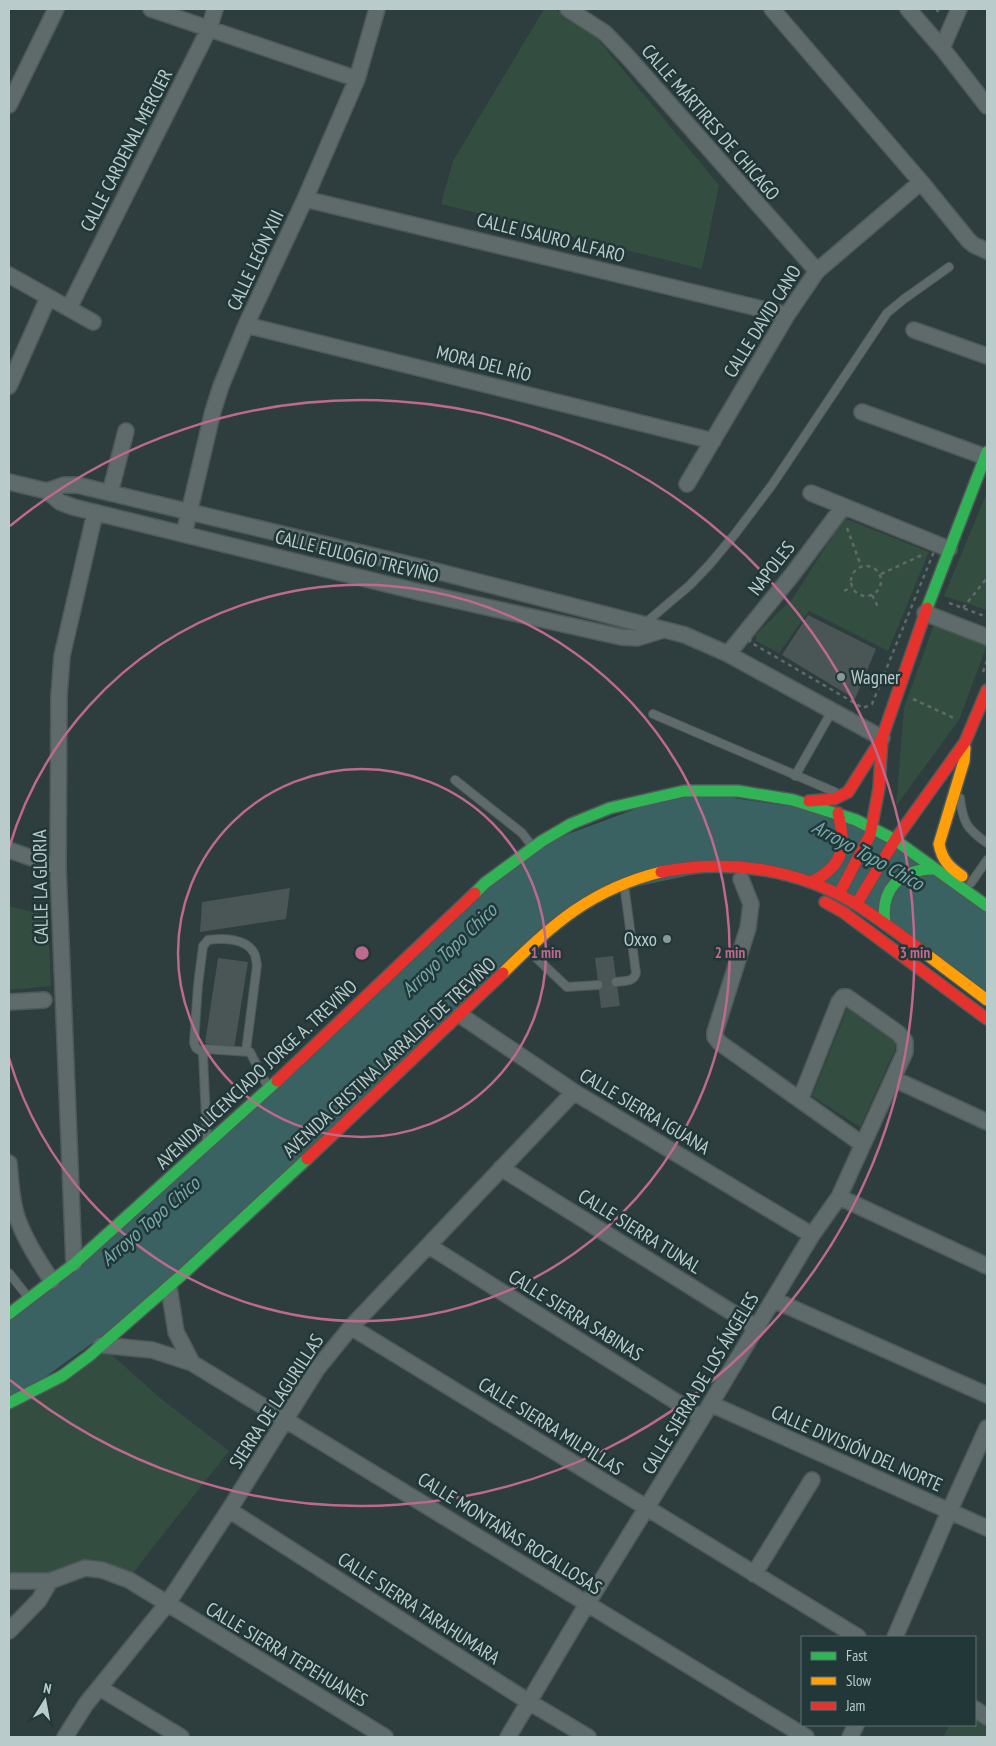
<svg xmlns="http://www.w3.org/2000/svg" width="996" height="1746" font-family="'PT Sans Narrow',sans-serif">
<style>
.green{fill:#334d40}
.water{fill:#3a6263}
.building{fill:#4a5555}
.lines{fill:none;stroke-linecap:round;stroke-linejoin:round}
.lane-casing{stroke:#4e5959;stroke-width:10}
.street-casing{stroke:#4e5959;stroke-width:18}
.fast-casing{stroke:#4e5959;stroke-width:14}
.slow-casing{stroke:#4e5959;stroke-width:14}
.jam-casing{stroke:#4e5959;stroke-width:14}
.path{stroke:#5f6969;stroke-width:2.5;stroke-dasharray:4 4;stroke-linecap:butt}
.lane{stroke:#5f6a6a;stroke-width:8}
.street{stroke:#5f6a6a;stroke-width:15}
.fast{stroke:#30b455;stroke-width:11}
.slow{stroke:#ff9f0a;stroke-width:11}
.jam{stroke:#e5322d;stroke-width:11}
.ring{fill:none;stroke:#be698e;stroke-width:2.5}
.poi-dot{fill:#89999a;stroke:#213738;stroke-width:2}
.labels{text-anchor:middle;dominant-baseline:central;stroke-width:5;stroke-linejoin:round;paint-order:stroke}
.street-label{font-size:19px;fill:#bacbcc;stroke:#213738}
.poi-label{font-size:19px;fill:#bacbcc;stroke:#213738;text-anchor:start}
.water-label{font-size:20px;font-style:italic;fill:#75a9aa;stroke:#213738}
.centre{fill:#be698e;stroke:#213738;stroke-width:2.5}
.ring-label{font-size:15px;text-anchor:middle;font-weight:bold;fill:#be698e;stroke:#213738;stroke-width:5;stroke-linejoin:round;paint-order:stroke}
</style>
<rect width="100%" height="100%" fill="#2e3d3d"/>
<path class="green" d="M544,9h10l31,15 134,161 -17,84 -261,-65 12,-43z
M987,492v118l-43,-14z
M844,518l85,34 -41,99 -79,-40 -30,42 -23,-12v-7l37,-36z
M934,624l53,21 -28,75 -63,86 8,-98z
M9,906l39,10 3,70 -42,4z
M849,1004l51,35 -40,88 -48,-31z
M101,1345l59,53 69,53 -90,114 -10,15 -26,-10 -94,11v-178z
M975,1718l12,9v10h-44l7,-12h25z"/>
<path class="water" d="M684,791l154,22 149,93v94l-148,-106 -105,-28 -138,29 -427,393 -160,115v-89l524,-467z"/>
<path class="building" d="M808,615l68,34 -21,50 -73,-44z
M290,888l-4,31 -86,13 2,-30z
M613,956l7,50 -19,2 -6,-50z
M218,958l30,4 -14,87 -29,-6z"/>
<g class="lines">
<defs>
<path id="lane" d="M643,625l47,-40 20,-21 25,-30 37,-49 115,-172 17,-14 45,-32
M653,714l182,78
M795,776l37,-65
M455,780l67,53 10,13
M960,798c3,25 7,31 27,45
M971,883l16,-23
M528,950l39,37 31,-2
M616,982c8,-1 18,0 20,-9l-12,-89
M204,1053l-8,-5 -2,-5 4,-58 5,-39 5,-6c15,-2 38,-2 46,13 2,3 2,9 3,12l-11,86
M207,1140l-4,-85 3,-6 44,3 18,35
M9,1273l19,24"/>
<path id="street" d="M151,9l206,70
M568,9l37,24 22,23 190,215
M772,9l149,173 48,59 5,4 13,6
M908,9l34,39 45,58
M942,48l17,-39
M9,105l47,-96
M305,199l482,116
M9,275l84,47
M69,308l140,-279 6,-20
M246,325l467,116
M914,330l73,26
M9,386l39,-88
M862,412l124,45
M9,482l38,9 13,11 13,5 346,85 202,45 16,1 26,-8
M687,484l100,-169 30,-44 104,-89
M47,491l17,-6h13l347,83 261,67 43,19 154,84
M110,493l16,-62
M811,493l138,56
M184,534l29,-123 8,-25 25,-61 59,-126 52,-120 20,-70
M925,613l62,24
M728,654l64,-79 51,-68
M9,850l49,17
M741,879l10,25 -3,24 -33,104v5l5,6 142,101
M9,1002l35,-2
M460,1015l114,77 238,143
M894,1079l93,43
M9,1163c2,19 2,39 9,57 8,22 21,42 34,61
M501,1168l256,160
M839,1197l148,69
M429,1246l273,172
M74,1264l-16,-397 1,-171 3,-40 33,-143
M169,1288l7,44 16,31
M774,1300l213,95
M351,1327l507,310
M101,1345l51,5 40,13 614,374
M711,1404l276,124
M229,1510l300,192 59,35
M754,1574l58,-94
M9,1581h41l35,-13 17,2 27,10 256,157
M9,1631l30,-31 11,-19
M895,1637l54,-125 38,-84
M100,1688l81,49
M975,1709l12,8
M65,1737l21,-33 81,-100 62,-94 88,-141 34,-42 223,-235
M508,1737l79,-133 115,-186 110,-183 27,-38 66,-145v-11l-7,-8 -51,-36h-4l-4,5 -39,98
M850,1737l6,-12"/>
<path id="fast" d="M927,608l60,-156
M475,893l10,-10 57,-42 29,-17 39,-16 74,-17h54l55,9 63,20 39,20 92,66
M885,923c-5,-34 15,-53 48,-54
M9,1314l65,-50 203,-183
M9,1403l53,-27 27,-20 95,-83 123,-114"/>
<path id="slow" d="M962,876c-13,-9 -20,-16 -23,-32l25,-83 1,-13
M926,954l61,46
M503,973c49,-49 89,-84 158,-101"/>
<path id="jam" d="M809,801l25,-2 14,-7 34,-54
M661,872c65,-13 132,-4 190,29 26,16 51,35 75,53
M812,882c33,-18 34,-35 26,-69
M839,894l31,-59 9,-47 3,-50 45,-130
M825,902l18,10 144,107
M857,903l38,-63 70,-98 22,-52
M277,1081l198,-188
M307,1159l196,-186"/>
</defs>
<use href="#lane" class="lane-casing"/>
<use href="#street" class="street-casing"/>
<use href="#fast" class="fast-casing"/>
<use href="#slow" class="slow-casing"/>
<use href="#jam" class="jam-casing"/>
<path class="path" d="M936,9l5,6
M842,512l93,37 -63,155 -9,4 -113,-66 1,-10 34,-37z
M847,528l14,38
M851 581a15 15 0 1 1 30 0a15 15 0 1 1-30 0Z
M881,574l41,-19
M844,591l8,-4
M872,595l6,12
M949,603l38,14
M963,608l24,-30
M983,672l4,-11
M913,699l43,20"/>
<use href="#lane" class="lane"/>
<use href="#street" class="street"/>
<use href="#fast" class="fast"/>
<use href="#slow" class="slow"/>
<use href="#jam" class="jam"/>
</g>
<g class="ring">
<circle cx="362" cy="953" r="184"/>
<path d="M9 848A368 368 0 1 1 9 1058"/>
<path d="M10 526A553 553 0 1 1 10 1380"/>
</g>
<g class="poi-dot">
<circle cx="841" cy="677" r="5"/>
<circle cx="667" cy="939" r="5"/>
</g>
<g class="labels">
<g class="street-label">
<text transform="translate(711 122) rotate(49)">CALLE MÁRTIRES DE CHICAGO</text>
<text transform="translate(126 150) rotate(-63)">CALLE CARDENAL MERCIER</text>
<text transform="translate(551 237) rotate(14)">CALLE ISAURO ALFARO</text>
<text transform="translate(255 260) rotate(-65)">CALLE LEÓN XIII</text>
<text transform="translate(762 321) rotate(-58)">CALLE DAVID CANO</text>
<text transform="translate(484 363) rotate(14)">MORA DEL RÍO</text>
<text transform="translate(357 556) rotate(14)">CALLE EULOGIO TREVIÑO</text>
<text transform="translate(771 568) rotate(-52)">NAPOLES</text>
<text transform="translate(40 887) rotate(-91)">CALLE LA GLORIA</text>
<text transform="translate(389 1057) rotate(-43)">AVENIDA CRISTINA LARRALDE DE TREVIÑO</text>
<text transform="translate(256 1074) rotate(-43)">AVENIDA LICENCIADO JORGE A. TREVIÑO</text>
<text transform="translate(645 1111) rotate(31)">CALLE SIERRA IGUANA</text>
<text transform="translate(640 1231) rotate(32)">CALLE SIERRA TUNAL</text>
<text transform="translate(576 1315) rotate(32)">CALLE SIERRA SABINAS</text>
<text transform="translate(700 1383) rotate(-59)">CALLE SIERRA DE LOS ÁNGELES</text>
<text transform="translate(276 1401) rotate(-57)">SIERRA DE LAGURILLAS</text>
<text transform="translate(551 1426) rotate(32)">CALLE SIERRA MILPILLAS</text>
<text transform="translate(857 1448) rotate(24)">CALLE DIVISIÓN DEL NORTE</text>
<text transform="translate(510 1533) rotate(32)">CALLE MONTAÑAS ROCALLOSAS</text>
<text transform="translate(419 1608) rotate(33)">CALLE SIERRA TARAHUMARA</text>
<text transform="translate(287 1654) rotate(31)">CALLE SIERRA TEPEHUANES</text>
</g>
<g class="poi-label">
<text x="851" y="677">Wagner</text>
<text x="657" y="939" text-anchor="end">Oxxo</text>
</g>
<g class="water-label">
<text transform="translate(868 855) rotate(29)">Arroyo Topo Chico</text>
<text transform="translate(449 950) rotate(-44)">Arroyo Topo Chico</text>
<text transform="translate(150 1221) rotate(-41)">Arroyo Topo Chico</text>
</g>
</g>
<circle cx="362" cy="953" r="8" class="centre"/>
<g class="ring-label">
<text x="546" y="958">1 min</text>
<text x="730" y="958">2 min</text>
<text x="915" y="958">3 min</text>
</g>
<rect width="996" height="1746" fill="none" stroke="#bacbcc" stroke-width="20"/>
<rect x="801" y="1636" width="175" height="90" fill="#213738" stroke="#5e7273"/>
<rect x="811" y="1652" width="25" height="8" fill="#30b455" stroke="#5e7273"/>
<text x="846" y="1661" font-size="15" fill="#bacbcc">Fast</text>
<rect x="811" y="1677" width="25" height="8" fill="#ff9f0a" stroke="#5e7273"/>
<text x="846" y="1686" font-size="15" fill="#bacbcc">Slow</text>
<rect x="811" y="1702" width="25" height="8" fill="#e5322d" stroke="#5e7273"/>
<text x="846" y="1711" font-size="15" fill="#bacbcc">Jam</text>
<g transform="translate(45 1701) rotate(11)" stroke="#213738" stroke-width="4" paint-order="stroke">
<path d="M0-4L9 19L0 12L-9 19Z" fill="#bacbcc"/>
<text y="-8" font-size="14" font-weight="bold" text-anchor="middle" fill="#bacbcc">N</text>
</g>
</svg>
